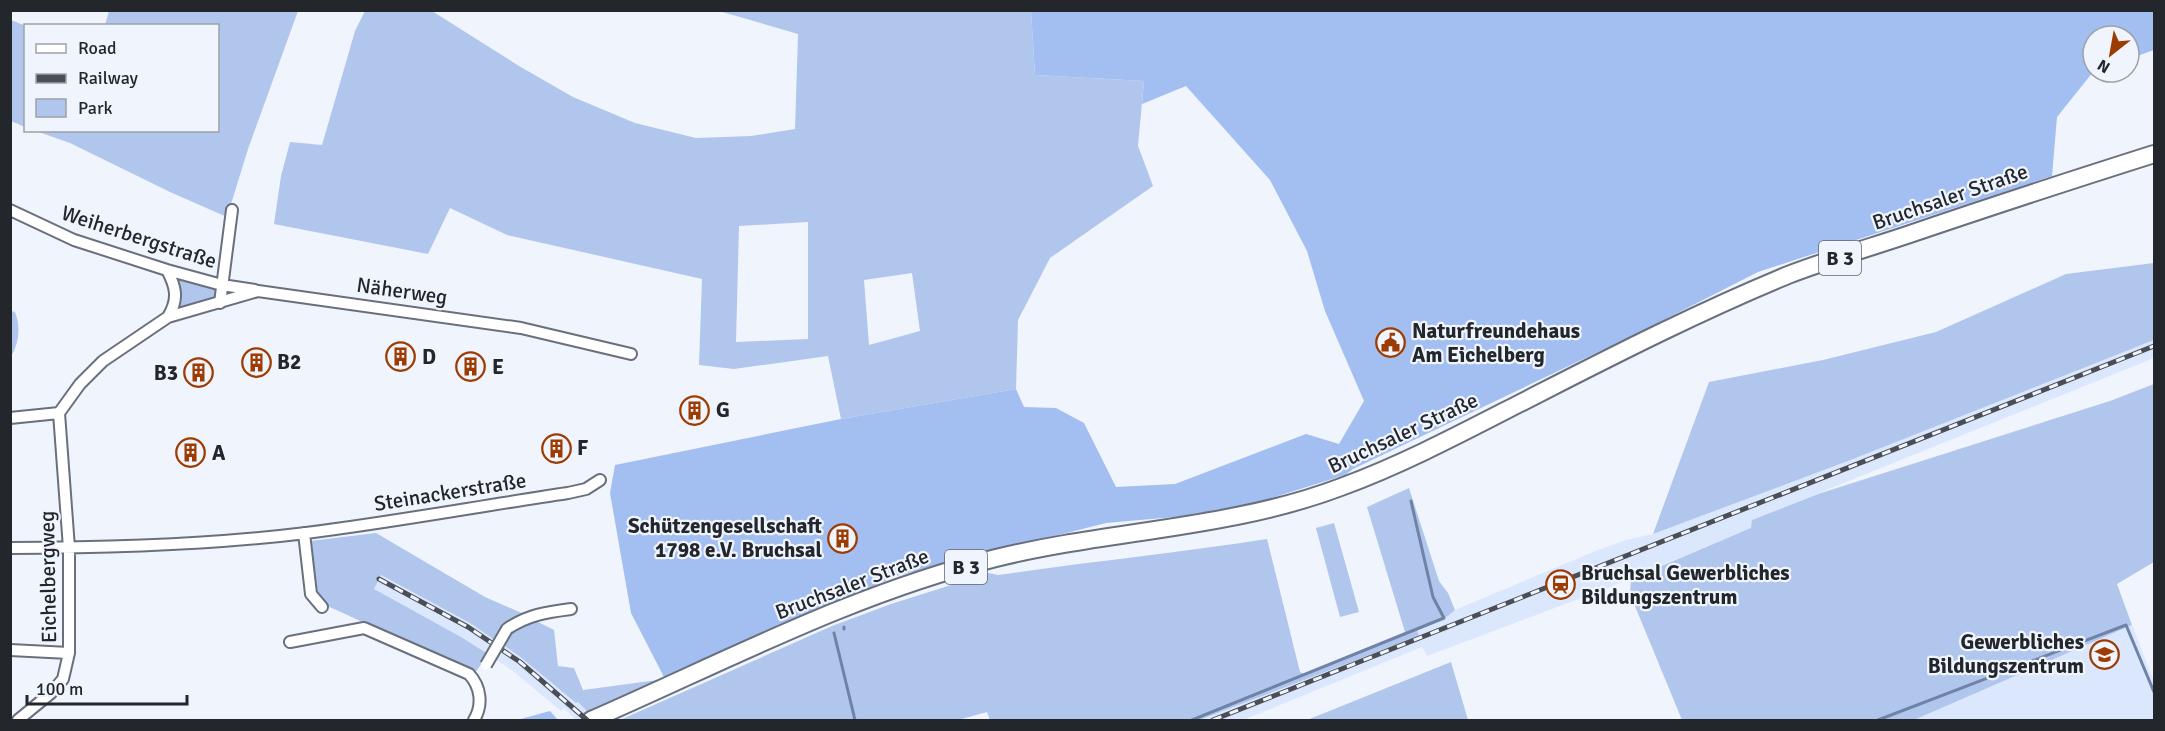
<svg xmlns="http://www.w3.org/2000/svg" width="2165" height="731" font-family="Signika,sans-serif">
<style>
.built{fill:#dbe7fd}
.green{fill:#b1c6ed;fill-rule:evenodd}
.forest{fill:#a3bef1}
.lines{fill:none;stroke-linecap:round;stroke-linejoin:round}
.stream{stroke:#6f83a7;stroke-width:3}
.street-casing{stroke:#69707d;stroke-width:14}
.primary-casing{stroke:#69707d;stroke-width:20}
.street{stroke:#fff;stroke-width:10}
.primary{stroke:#fff;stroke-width:16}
.rail-casing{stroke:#4b4f55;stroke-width:5}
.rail{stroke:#eff4fd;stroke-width:3;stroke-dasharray:9;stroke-linecap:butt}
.street-bridge-casing{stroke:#69707d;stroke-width:14;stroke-linecap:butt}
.street-bridge{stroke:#fff;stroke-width:10}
.labels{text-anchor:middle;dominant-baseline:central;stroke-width:4.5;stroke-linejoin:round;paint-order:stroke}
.shield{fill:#eff4fd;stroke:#60646b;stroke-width:1.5}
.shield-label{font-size:20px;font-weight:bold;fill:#23272c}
.street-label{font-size:21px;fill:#23272c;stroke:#eff4fd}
.poi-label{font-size:21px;font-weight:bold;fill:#23272c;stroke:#eff4fd;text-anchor:start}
</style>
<rect width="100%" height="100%" fill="#eff4fd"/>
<path class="built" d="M2154,340v18l-402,162v8l-147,61 -178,67 -5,-9 -179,73h-50l225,-84 -1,-6 31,-14 7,-6 143,-60 28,-10 27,-6z
M381,575l89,48 53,36 53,44 2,-2 18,19h-20l-12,-12 -3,3 -48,-40 -25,-17 -27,-17 -88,-48z
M2132,625l22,57v38h-240z"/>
<path class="green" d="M109,11h189l-50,138 -21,68 -57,-25 -100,-49 -34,-12 182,-1v-104l-113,-1z
M365,11h67l87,55 54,31 62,26 61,15 55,-2 44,-7 3,-95 -79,-23h312l4,64 109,6 -6,65 15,40 -103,72 -32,62 -2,69 -175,30 -13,-63 -94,13 -35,-4 3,-86 -195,-44 -57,-27 -22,46 -154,-30 7,-48 9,-34 32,3 33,-114zM808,222v117l-72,3 3,-116zM912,273l8,58 -51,14 -5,-65z
M11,20l15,6 -1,101 -14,-6z
M2154,263v77l-301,119 -200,75 56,-152 114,-22 113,-28 130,-58z
M167,270l55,15 -2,18 -52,14 7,-11z
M11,311l4,1c6,16 4,30 -4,45z
M2154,384v178l-37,22 15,41 -218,95h-232l-52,-126 1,-15 120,-51 1,-8 66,-26 292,-93z
M1409,488l30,93 9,12 7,17 -7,6 -31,14 2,6 -220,84h-209l-3,-8 -29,8h-338l212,-94 59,-22 98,-31 9,2c89,-13 179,-22 269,-36l33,133 4,2 101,-42 -38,-125z
M1334,523l25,89 -19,5 -24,-89z
M376,533l109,64 39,17 -19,12 -9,15 -26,-18 -89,-48 -7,14 87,48 27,17 -13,19 -152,-69 -6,-6 -7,-57z
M532,619l22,11 4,36 16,2 9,22 82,-11 -73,33 -5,-1 -9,-9 -2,1 -53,-44 -21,-15 7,-12z
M1451,662l17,58h-161z"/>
<path class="forest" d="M1031,11h1123v39l-25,9v-23h-36v36l-36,45 -5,59 -294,96 -118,60 -287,137 -8,6 -89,28 -71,13 -79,7 -210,53 -231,103 -34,-66 -21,-120 5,-28 226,-46 175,-30 8,18 32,1 28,15 32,64 59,-3 131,-50 33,10 25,-43 -39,-90 -18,-60 -37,-71 -84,-94 -44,18 2,-23 -109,-6z
M550,711l8,9h-41z"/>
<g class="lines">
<path class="stream" d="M844,629v-2
M834,633l21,87
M1192,720l252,-102 -11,-21 -22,-96
M1878,720l248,-95 28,67"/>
<defs>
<path id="street" d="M10,210l64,30 93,30 55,15 33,5
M220,303l12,-93
M168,317l90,-26 263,37 110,26
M10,418l49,-5 21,-29 23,-23 65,-44c11,-18 8,-30 -1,-47
M304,533l7,61 11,13
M10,548c99,0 199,-3 296,-15 88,-11 174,-27 262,-40l18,-4 14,-9
M507,629c20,-14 40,-17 64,-20
M290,642l74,-14 105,46c12,13 14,31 5,46
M10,650l59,3
M18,720l33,-27 12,-14 6,-26v-105l-10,-135"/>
<path id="primary" d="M591,720c133,-58 263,-127 405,-162 114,-28 234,-29 345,-71 68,-25 132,-60 197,-93 82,-42 165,-84 250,-119 39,-15 80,-27 119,-40 82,-28 165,-55 247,-81"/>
</defs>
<use href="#street" class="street-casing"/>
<use href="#primary" class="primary-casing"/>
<use href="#street" class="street"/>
<use href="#primary" class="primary"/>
<defs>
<path id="rail" d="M379,579l89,48 52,35 67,58
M1213,720l941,-374"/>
</defs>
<use href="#rail" class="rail-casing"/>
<use href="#rail" class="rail"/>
<defs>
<path id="street-bridge" d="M486,665l21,-36"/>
</defs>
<use href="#street-bridge" class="street-bridge-casing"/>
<use href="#street-bridge" class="street-bridge"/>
</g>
<defs>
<symbol id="civic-ring" viewBox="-11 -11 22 22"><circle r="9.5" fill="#eff4fd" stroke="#9e3b00" stroke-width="1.5"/><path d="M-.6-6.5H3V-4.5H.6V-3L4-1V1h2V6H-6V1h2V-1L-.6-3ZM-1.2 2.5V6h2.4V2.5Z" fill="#9e3b00"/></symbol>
<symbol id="building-ring" viewBox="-11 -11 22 22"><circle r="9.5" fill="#eff4fd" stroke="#9e3b00" stroke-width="1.5"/><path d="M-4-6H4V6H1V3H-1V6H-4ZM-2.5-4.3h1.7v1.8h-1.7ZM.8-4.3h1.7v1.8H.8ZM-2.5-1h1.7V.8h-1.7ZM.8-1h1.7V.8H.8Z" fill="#9e3b00"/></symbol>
<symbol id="station-ring" viewBox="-11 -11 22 22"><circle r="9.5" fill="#eff4fd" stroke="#9e3b00" stroke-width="1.5"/><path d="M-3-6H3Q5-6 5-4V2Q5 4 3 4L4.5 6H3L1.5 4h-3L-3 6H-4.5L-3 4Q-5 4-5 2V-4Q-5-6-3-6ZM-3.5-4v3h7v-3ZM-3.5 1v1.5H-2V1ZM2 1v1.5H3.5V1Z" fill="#9e3b00"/></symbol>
<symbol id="school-ring" viewBox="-11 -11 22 22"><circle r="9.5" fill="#eff4fd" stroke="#9e3b00" stroke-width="1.5"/><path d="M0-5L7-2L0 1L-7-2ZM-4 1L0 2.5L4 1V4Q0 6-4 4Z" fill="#9e3b00"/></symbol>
</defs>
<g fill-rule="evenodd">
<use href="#civic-ring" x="1374" y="326" width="33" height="33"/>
<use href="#building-ring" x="384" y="340" width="33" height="33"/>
<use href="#building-ring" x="240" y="346" width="33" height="33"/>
<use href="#building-ring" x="454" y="350" width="33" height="33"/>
<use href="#building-ring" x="182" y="356" width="33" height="33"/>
<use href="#building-ring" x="678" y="394" width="33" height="33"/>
<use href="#building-ring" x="540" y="432" width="33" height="33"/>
<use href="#building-ring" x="174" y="436" width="33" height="33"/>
<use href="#building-ring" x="826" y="522" width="33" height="33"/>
<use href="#station-ring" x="1544" y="568" width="33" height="33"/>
<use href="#school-ring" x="2088" y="638" width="33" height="33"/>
</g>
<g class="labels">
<g class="shield">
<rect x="1819" y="241" width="42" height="34" rx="4.5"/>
<rect x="945" y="550" width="42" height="34" rx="4.5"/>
</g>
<g class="shield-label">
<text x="1840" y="258">B 3</text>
<text x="966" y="567">B 3</text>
</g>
<g class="street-label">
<text transform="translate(1950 197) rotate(-19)">Bruchsaler Straße</text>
<text transform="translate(139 237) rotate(18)">Weiherbergstraße</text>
<text transform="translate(402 291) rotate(8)">Näherweg</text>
<text transform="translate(1403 433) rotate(-25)">Bruchsaler Straße</text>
<text transform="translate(450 492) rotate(-9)">Steinackerstraße</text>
<text transform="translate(48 577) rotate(-91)">Eichelbergweg</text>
<text transform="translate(852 584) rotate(-21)">Bruchsaler Straße</text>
</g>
<g class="poi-label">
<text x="1412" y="331">Naturfreundehaus<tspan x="1412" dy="24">Am Eichelberg</tspan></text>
<text x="422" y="357">D</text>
<text x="277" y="362">B2</text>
<text x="492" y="367">E</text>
<text x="178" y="373" text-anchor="end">B3</text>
<text x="716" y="410">G</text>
<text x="577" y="448">F</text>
<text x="212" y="453">A</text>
<text x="822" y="526" text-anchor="end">Schützengesellschaft<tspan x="822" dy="24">1798 e.V. Bruchsal</tspan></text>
<text x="1581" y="573">Bruchsal Gewerbliches<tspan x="1581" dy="24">Bildungszentrum</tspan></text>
<text x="2084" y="642" text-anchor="end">Gewerbliches<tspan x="2084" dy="24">Bildungszentrum</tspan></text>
</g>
</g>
<rect width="2165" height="731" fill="none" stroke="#23272c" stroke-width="24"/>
<rect x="24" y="24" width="195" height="108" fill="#eff4fd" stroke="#9da2a9" stroke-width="1.5"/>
<rect x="36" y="44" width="30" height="9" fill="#ffffff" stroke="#9da2a9" stroke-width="1.5"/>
<text x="78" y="54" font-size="18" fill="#23272c">Road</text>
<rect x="36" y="74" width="30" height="9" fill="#4b4f55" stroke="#9da2a9" stroke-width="1.5"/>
<text x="78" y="84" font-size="18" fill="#23272c">Railway</text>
<rect x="36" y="99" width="30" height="18" fill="#b1c6ed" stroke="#9da2a9" stroke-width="1.5"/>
<text x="78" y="114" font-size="18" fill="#23272c">Park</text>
<g transform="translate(2111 54) rotate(211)"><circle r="28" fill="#eff4fd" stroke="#9da2a9" stroke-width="1.5"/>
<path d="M0-4.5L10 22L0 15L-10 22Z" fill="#9e3b00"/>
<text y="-9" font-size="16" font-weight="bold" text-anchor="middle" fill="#23272c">N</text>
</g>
<path d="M27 695v9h160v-9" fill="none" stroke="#23272c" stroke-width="3"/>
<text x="36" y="695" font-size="18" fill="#23272c" stroke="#eff4fd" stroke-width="4.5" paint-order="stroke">100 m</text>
</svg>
